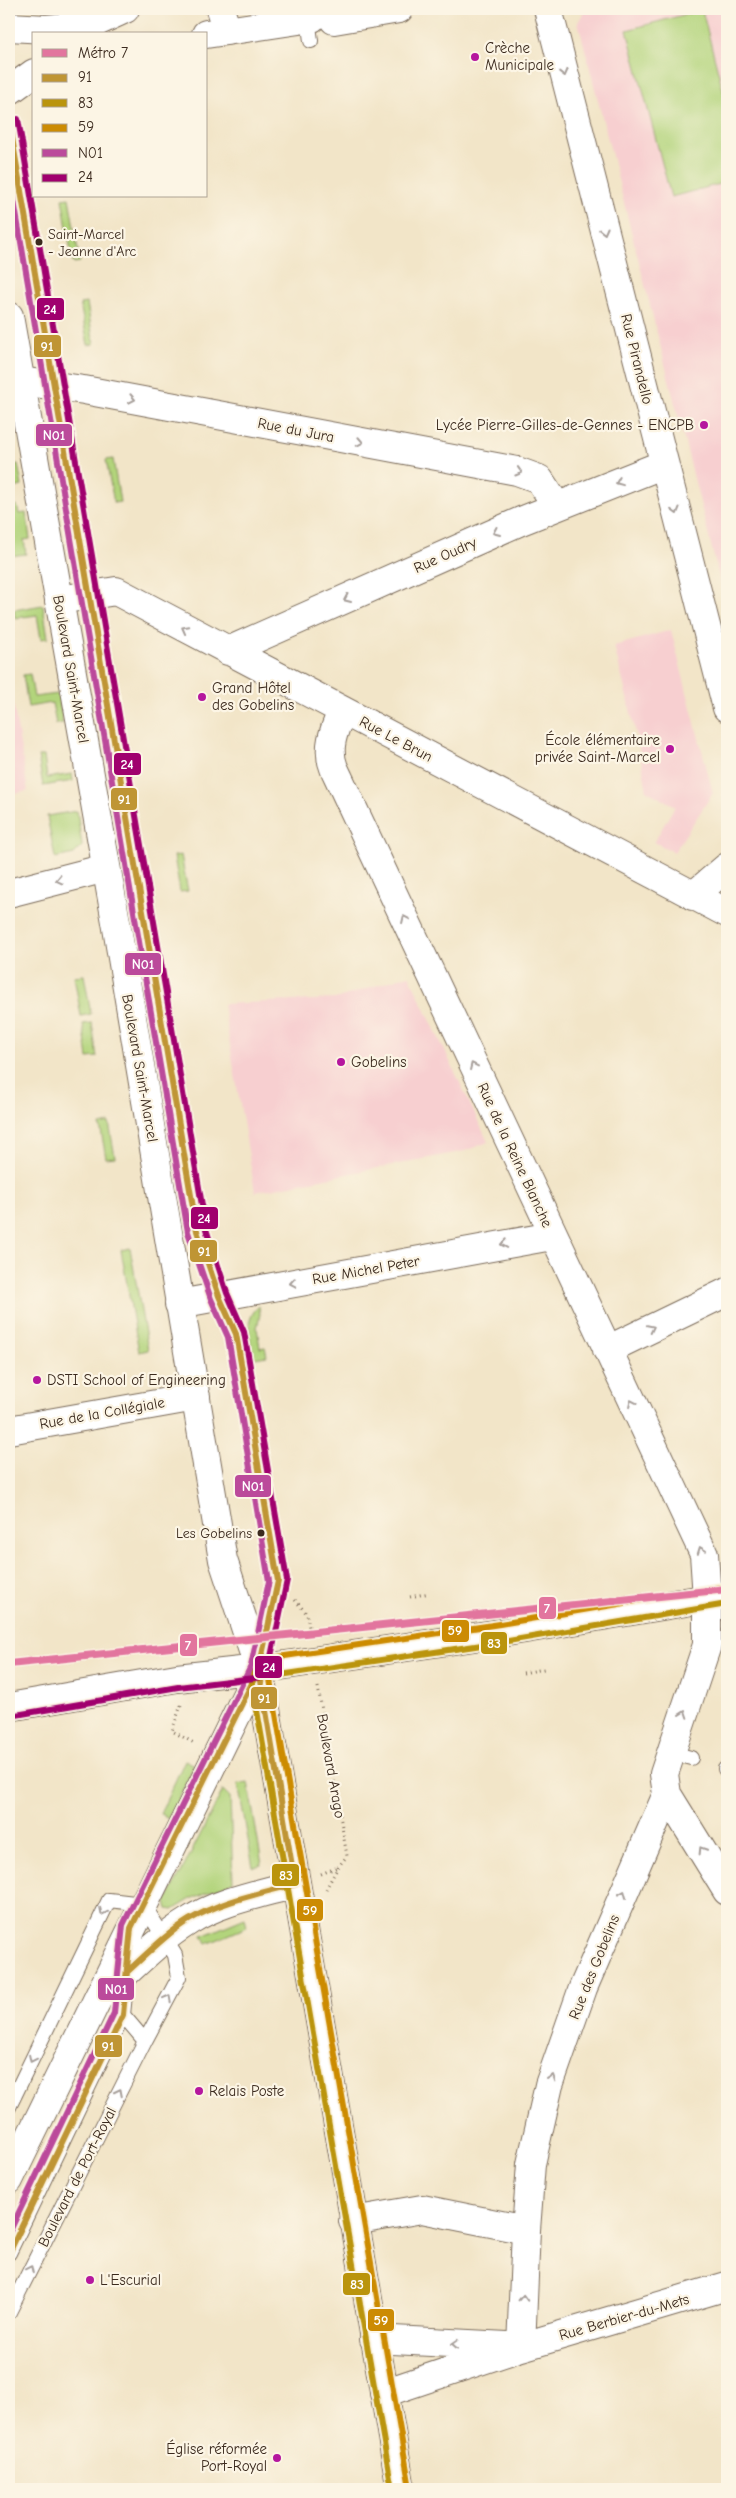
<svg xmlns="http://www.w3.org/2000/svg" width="736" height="2498" font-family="'Comic Neue',sans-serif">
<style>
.built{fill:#f7cfd0}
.green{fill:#b2d47b;stroke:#767f4c}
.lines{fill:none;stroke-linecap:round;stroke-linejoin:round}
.lane-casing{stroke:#7b6b5a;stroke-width:16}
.street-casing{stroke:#7b6b5a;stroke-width:30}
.secondary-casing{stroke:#7b6b5a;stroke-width:30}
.path{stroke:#7b6b5a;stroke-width:3;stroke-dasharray:1 4;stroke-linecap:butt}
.lane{stroke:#fff;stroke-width:14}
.street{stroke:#fff;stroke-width:28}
.secondary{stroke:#fff;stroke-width:28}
.bus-1-casing{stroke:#fcf5e5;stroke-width:10}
.bus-2-casing{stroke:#fcf5e5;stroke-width:10}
.bus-3-casing{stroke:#fcf5e5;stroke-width:10}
.bus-4-casing{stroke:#fcf5e5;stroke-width:10}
.bus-5-casing{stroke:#fcf5e5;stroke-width:10}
.bus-1{stroke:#bf9534;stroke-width:6}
.bus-2{stroke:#ba940c;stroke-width:6}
.bus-3{stroke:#cc8b03;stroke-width:6}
.bus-4{stroke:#bb4a9b;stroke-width:6}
.bus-5{stroke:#a0006e;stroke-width:6}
.metro-1-casing{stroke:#fcf5e5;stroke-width:11}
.metro-1{stroke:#e2759e;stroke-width:8}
.oneway{stroke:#a79f9a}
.poi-dot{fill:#b5179e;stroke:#fcf5e5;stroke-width:2}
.bus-dot{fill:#3b2a1e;stroke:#fcf5e5;stroke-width:2}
.labels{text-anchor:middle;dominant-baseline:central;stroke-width:4.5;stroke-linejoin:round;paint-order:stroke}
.bus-label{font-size:14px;fill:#3b2a1e;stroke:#fcf5e5;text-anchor:start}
.poi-label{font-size:15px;fill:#3b2a1e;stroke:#fcf5e5;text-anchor:start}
.street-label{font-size:15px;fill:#3b2a1e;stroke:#fcf5e5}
.line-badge{stroke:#fcf5e5;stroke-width:2}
.badge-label{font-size:14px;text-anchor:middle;font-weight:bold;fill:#fff}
</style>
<rect width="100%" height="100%" fill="#fcf5e5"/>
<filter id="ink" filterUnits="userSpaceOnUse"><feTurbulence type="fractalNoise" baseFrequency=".02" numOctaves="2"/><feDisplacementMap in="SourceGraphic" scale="10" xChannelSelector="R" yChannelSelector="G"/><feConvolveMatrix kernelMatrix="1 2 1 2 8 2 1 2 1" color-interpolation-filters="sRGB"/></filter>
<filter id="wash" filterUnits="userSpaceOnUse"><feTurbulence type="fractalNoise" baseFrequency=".0096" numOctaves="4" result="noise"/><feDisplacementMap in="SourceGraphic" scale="20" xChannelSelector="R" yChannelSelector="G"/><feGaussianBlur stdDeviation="1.12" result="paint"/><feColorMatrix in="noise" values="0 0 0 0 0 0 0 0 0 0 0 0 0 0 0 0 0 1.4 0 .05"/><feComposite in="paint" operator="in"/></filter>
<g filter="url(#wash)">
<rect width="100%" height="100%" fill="#f2e5c8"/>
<path class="built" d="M586,9h141v599l-149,-586z
M671,630l42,163 -39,59 -20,-10 21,-36 -28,-15 -10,-54 -23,-91z
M9,678l19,113 -19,4z
M409,975l79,167 -23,9 -210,41 -32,-188 112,-5z"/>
<path class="green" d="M702,10l25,96v76l-56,15 -44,-167z
M69,198l11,64 -7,1 -11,-64z
M87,303l7,41 -6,1 -8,-41z
M9,456l1,9 8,-1 4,22 -13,3z
M113,459l7,43 -6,1 -8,-43z
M17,505l2,9 7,-1 4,26 -6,1 2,14 -17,2v-49z
M43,605l5,33 -7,1 -4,-24 -22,3 -1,-8z
M30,674l4,23 24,-3 5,29 -7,1 -4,-21 -24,4 -5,-32z
M38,756h6l3,22 25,-4 1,7 -30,5z
M77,811l5,35 -8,8 -19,4 -8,-42z
M181,855l7,36 -8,1 -6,-36z
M84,975l7,39 -10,2 -7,-40z
M92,1023l5,34 -9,1 -5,-34z
M109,1123l6,34 -9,1 -6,-33z
M130,1248l18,102 -9,2 -18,-102z
M259,1306l1,8 -3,14 3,20 5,-1 2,9 -13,2c-4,-19 -11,-38 5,-52z
M185,1760l10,5 -26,53 -9,-4z
M248,1782l14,83 -9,2 -15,-83z
M223,1790l7,7 3,85 -42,17 -18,11 -5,-1 -2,-7z
M245,1918l2,9 -40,17 -5,-8z"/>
</g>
<g filter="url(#ink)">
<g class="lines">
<defs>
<path id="lane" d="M308,18l3,23
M9,120l188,1111 22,65 17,38 42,247 -17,79
M671,1753l20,5
M725,1769h2
M9,2107l100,-207 34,4 32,51 4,22 -34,64
M9,2253l114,-238 4,-41
M9,2312l136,-271 -22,-26"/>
<path id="street" d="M220,9l7,22
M548,9l179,699
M334,20l65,-11
M9,27l37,2 44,-4
M80,34l10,-9 35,-16
M206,34l106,-16
M9,91l25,-18
M20,381l64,9 433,81 22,8 18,27
M59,600l57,-9 611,322
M228,651l293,-130 143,-57
M342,711c-8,19 -16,37 -8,57l370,786 3,44v47l-43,129 3,20 60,97
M9,893l97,-25
M693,896l34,-29
M179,1304l373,-68
M607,1350l120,-58
M9,1430l187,-33
M353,2221l69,-12 104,21
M374,2339l133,7
M521,2347l5,-117 5,-66 18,-79 34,-97 84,-194
M384,2393l137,-46 206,-61"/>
<path id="secondary" d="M9,316l107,606 107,638 36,109 142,820
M9,1707l168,-29 82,-9 242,-36 226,-38
M106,1991c27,-24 52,-51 83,-70 31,-20 71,-27 106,-37
M9,2180l250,-511"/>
</defs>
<use href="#lane" class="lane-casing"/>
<use href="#street" class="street-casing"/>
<use href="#secondary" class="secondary-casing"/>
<path class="path" d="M410,1597l19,-4
M295,1600l12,14 3,20
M523,1673l21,-4
M318,1687l29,169 -9,11 -12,22
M181,1705l-9,26 22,12
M321,1874l17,-7"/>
<use href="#lane" class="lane"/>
<use href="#street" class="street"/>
<use href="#secondary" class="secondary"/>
<defs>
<path id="bus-1" d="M9,120l188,1111 22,65 17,38 42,247 -19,88 36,215c-36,10 -74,17 -106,36 -23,14 -42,34 -62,52l-4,43 -114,238
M126,1978l5,-50 128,-259 2,-11"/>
<path id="bus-2" d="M250,1670l142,819
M260,1678l242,-36 225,-38"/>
<path id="bus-3" d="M258,1660l242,-36 226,-38
M268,1668l142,820"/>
<path id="bus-4" d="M9,171l179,1061 23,67 17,38 41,244 -18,85 -128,259 -9,88 -105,220"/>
<path id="bus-5" d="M10,1716l168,-29 85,-10 5,-6 19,-91 -43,-248 -17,-39 -21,-64 -188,-1110"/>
</defs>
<use href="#bus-1" class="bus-1-casing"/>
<use href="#bus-2" class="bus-2-casing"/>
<use href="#bus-3" class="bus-3-casing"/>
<use href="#bus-4" class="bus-4-casing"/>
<use href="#bus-5" class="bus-5-casing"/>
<use href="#bus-1" class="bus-1"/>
<use href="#bus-2" class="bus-2"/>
<use href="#bus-3" class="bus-3"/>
<use href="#bus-4" class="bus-4"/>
<use href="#bus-5" class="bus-5"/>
<defs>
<path id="metro-1" d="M9,1664l718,-75"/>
</defs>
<use href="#metro-1" class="metro-1-casing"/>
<use href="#metro-1" class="metro-1"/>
</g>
<defs><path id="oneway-chevron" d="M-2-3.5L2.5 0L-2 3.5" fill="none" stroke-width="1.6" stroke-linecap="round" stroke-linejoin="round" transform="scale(1.25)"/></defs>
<g class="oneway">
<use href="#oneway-chevron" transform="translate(564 73) rotate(76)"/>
<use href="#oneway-chevron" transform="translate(604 231) rotate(76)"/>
<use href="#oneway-chevron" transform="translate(132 399) rotate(11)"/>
<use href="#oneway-chevron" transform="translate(360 442) rotate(11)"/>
<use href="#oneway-chevron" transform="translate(519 472) rotate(17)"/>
<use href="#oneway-chevron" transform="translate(619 482) rotate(158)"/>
<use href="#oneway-chevron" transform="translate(676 511) rotate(75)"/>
<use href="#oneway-chevron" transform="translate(496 532) rotate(156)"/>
<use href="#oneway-chevron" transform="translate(347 599) rotate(156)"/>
<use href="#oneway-chevron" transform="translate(185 629) rotate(-152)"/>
<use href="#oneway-chevron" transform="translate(59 880) rotate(167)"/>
<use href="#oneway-chevron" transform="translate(405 919) rotate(-115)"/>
<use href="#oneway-chevron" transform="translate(473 1066) rotate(-115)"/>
<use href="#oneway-chevron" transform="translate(504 1244) rotate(170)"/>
<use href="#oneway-chevron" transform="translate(293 1283) rotate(170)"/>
<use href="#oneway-chevron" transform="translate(651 1328) rotate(-26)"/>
<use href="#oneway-chevron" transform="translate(632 1403) rotate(-115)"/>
<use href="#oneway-chevron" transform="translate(701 1550) rotate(-111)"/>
<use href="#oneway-chevron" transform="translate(684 1714) rotate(-71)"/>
<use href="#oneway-chevron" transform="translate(702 1850) rotate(-122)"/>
<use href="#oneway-chevron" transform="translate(623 1894) rotate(-67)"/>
<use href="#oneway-chevron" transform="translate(103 1912) rotate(116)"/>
<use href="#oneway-chevron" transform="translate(168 1998) rotate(-62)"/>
<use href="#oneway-chevron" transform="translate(32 2059) rotate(116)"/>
<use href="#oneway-chevron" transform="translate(552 2078) rotate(-71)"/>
<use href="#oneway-chevron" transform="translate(119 2092) rotate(-63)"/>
<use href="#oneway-chevron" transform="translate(30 2269) rotate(-64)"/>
<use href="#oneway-chevron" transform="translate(523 2298) rotate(-88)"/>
<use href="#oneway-chevron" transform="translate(455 2344) rotate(-177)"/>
</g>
</g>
<g class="poi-dot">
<circle cx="475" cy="57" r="5"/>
<circle cx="704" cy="425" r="5"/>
<circle cx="202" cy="697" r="5"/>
<circle cx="670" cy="749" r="5"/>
<circle cx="341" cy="1062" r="5"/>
<circle cx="37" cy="1380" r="5"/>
<circle cx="199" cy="2091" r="5"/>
<circle cx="90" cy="2280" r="5"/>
<circle cx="277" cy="2458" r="5"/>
</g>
<g class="bus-dot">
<circle cx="39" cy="242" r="4.5"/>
<circle cx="261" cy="1533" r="4.5"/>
</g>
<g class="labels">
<g class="bus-label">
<text x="48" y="234">Saint-Marcel<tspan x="48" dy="17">- Jeanne d'Arc</tspan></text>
<text x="252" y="1533" text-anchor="end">Les Gobelins</text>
</g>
<g class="poi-label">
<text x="485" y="48">Crèche<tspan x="485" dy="17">Municipale</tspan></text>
<text x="694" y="425" text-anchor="end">Lycée Pierre-Gilles-de-Gennes - ENCPB</text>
<text x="212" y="688">Grand Hôtel<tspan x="212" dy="17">des Gobelins</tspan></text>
<text x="660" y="740" text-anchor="end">École élémentaire<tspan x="660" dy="17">privée Saint-Marcel</tspan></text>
<text x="351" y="1062">Gobelins</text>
<text x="47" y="1380">DSTI School of Engineering</text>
<text x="209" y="2091">Relais Poste</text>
<text x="100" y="2280">L'Escurial</text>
<text x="267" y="2449" text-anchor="end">Église réformée<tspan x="267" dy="17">Port-Royal</tspan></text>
</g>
<g class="street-label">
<text transform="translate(637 359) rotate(76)">Rue Pirandello</text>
<text transform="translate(296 430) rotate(11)">Rue du Jura</text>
<text transform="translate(445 555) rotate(-24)">Rue Oudry</text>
<text transform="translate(71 669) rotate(80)">Boulevard Saint-Marcel</text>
<text transform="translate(396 739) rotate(28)">Rue Le Brun</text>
<text transform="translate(140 1068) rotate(80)">Boulevard Saint-Marcel</text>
<text transform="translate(515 1155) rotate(65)">Rue de la Reine Blanche</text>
<text transform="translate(366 1270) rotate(-10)">Rue Michel Peter</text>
<text transform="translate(102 1413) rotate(-10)">Rue de la Collégiale</text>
<text transform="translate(331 1766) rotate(80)">Boulevard Arago</text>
<text transform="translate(594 1967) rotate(-68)">Rue des Gobelins</text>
<text transform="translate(77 2177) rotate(-63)">Boulevard de Port-Royal</text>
<text transform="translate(624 2317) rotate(-16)">Rue Berbier-du-Mets</text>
</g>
</g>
<g class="line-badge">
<rect x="36" y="297" width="29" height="24" rx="5" fill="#a0006e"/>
<rect x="33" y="334" width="29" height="24" rx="5" fill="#bf9534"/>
<rect x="35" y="423" width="38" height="24" rx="5" fill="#bb4a9b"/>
<rect x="113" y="752" width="29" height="24" rx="5" fill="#a0006e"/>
<rect x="110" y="787" width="28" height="24" rx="5" fill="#bf9534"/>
<rect x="124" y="952" width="38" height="24" rx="5" fill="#bb4a9b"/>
<rect x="190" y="1206" width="29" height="24" rx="5" fill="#a0006e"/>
<rect x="189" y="1239" width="29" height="24" rx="5" fill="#bf9534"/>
<rect x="234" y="1474" width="38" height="24" rx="5" fill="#bb4a9b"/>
<rect x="538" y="1596" width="19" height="24" rx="5" fill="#e2759e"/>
<rect x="441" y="1619" width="29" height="24" rx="5" fill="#cc8b03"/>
<rect x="480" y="1631" width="28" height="24" rx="5" fill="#ba940c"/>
<rect x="179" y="1633" width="19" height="24" rx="5" fill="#e2759e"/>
<rect x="254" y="1655" width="29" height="24" rx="5" fill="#a0006e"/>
<rect x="250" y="1686" width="28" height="24" rx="5" fill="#bf9534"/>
<rect x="271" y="1863" width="29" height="24" rx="5" fill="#ba940c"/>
<rect x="296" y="1898" width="28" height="24" rx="5" fill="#cc8b03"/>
<rect x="97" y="1977" width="38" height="24" rx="5" fill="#bb4a9b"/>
<rect x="94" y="2034" width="29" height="24" rx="5" fill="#bf9534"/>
<rect x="342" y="2272" width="29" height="24" rx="5" fill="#ba940c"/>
<rect x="367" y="2308" width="28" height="24" rx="5" fill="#cc8b03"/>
</g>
<g class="badge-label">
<text x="50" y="314">24</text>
<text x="47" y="351">91</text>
<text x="54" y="440">N01</text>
<text x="127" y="769">24</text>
<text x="124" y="804">91</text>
<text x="143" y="969">N01</text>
<text x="204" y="1223">24</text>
<text x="204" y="1256">91</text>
<text x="253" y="1491">N01</text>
<text x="547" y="1613">7</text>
<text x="455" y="1635">59</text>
<text x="494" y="1648">83</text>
<text x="188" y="1650">7</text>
<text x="269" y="1672">24</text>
<text x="264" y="1703">91</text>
<text x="286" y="1880">83</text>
<text x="310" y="1915">59</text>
<text x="116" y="1994">N01</text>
<text x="108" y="2051">91</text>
<text x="357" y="2289">83</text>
<text x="381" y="2325">59</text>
</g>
<rect width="736" height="2498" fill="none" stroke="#fcf5e5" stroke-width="30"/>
<rect x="32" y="32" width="175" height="165" fill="#fcf5e5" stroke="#afa495"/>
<rect x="42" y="49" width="25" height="8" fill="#e2759e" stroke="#afa495"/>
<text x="78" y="58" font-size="15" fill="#3b2a1e">Métro 7</text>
<rect x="42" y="74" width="25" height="8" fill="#bf9534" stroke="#afa495"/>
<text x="78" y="82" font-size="15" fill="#3b2a1e">91</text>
<rect x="42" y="99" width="25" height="8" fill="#ba940c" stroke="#afa495"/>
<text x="78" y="108" font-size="15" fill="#3b2a1e">83</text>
<rect x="42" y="124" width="25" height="8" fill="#cc8b03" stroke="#afa495"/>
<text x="78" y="132" font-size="15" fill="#3b2a1e">59</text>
<rect x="42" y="149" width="25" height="8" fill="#bb4a9b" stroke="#afa495"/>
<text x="78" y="158" font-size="15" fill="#3b2a1e">N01</text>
<rect x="42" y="174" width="25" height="8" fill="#a0006e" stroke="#afa495"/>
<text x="78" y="182" font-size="15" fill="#3b2a1e">24</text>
</svg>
